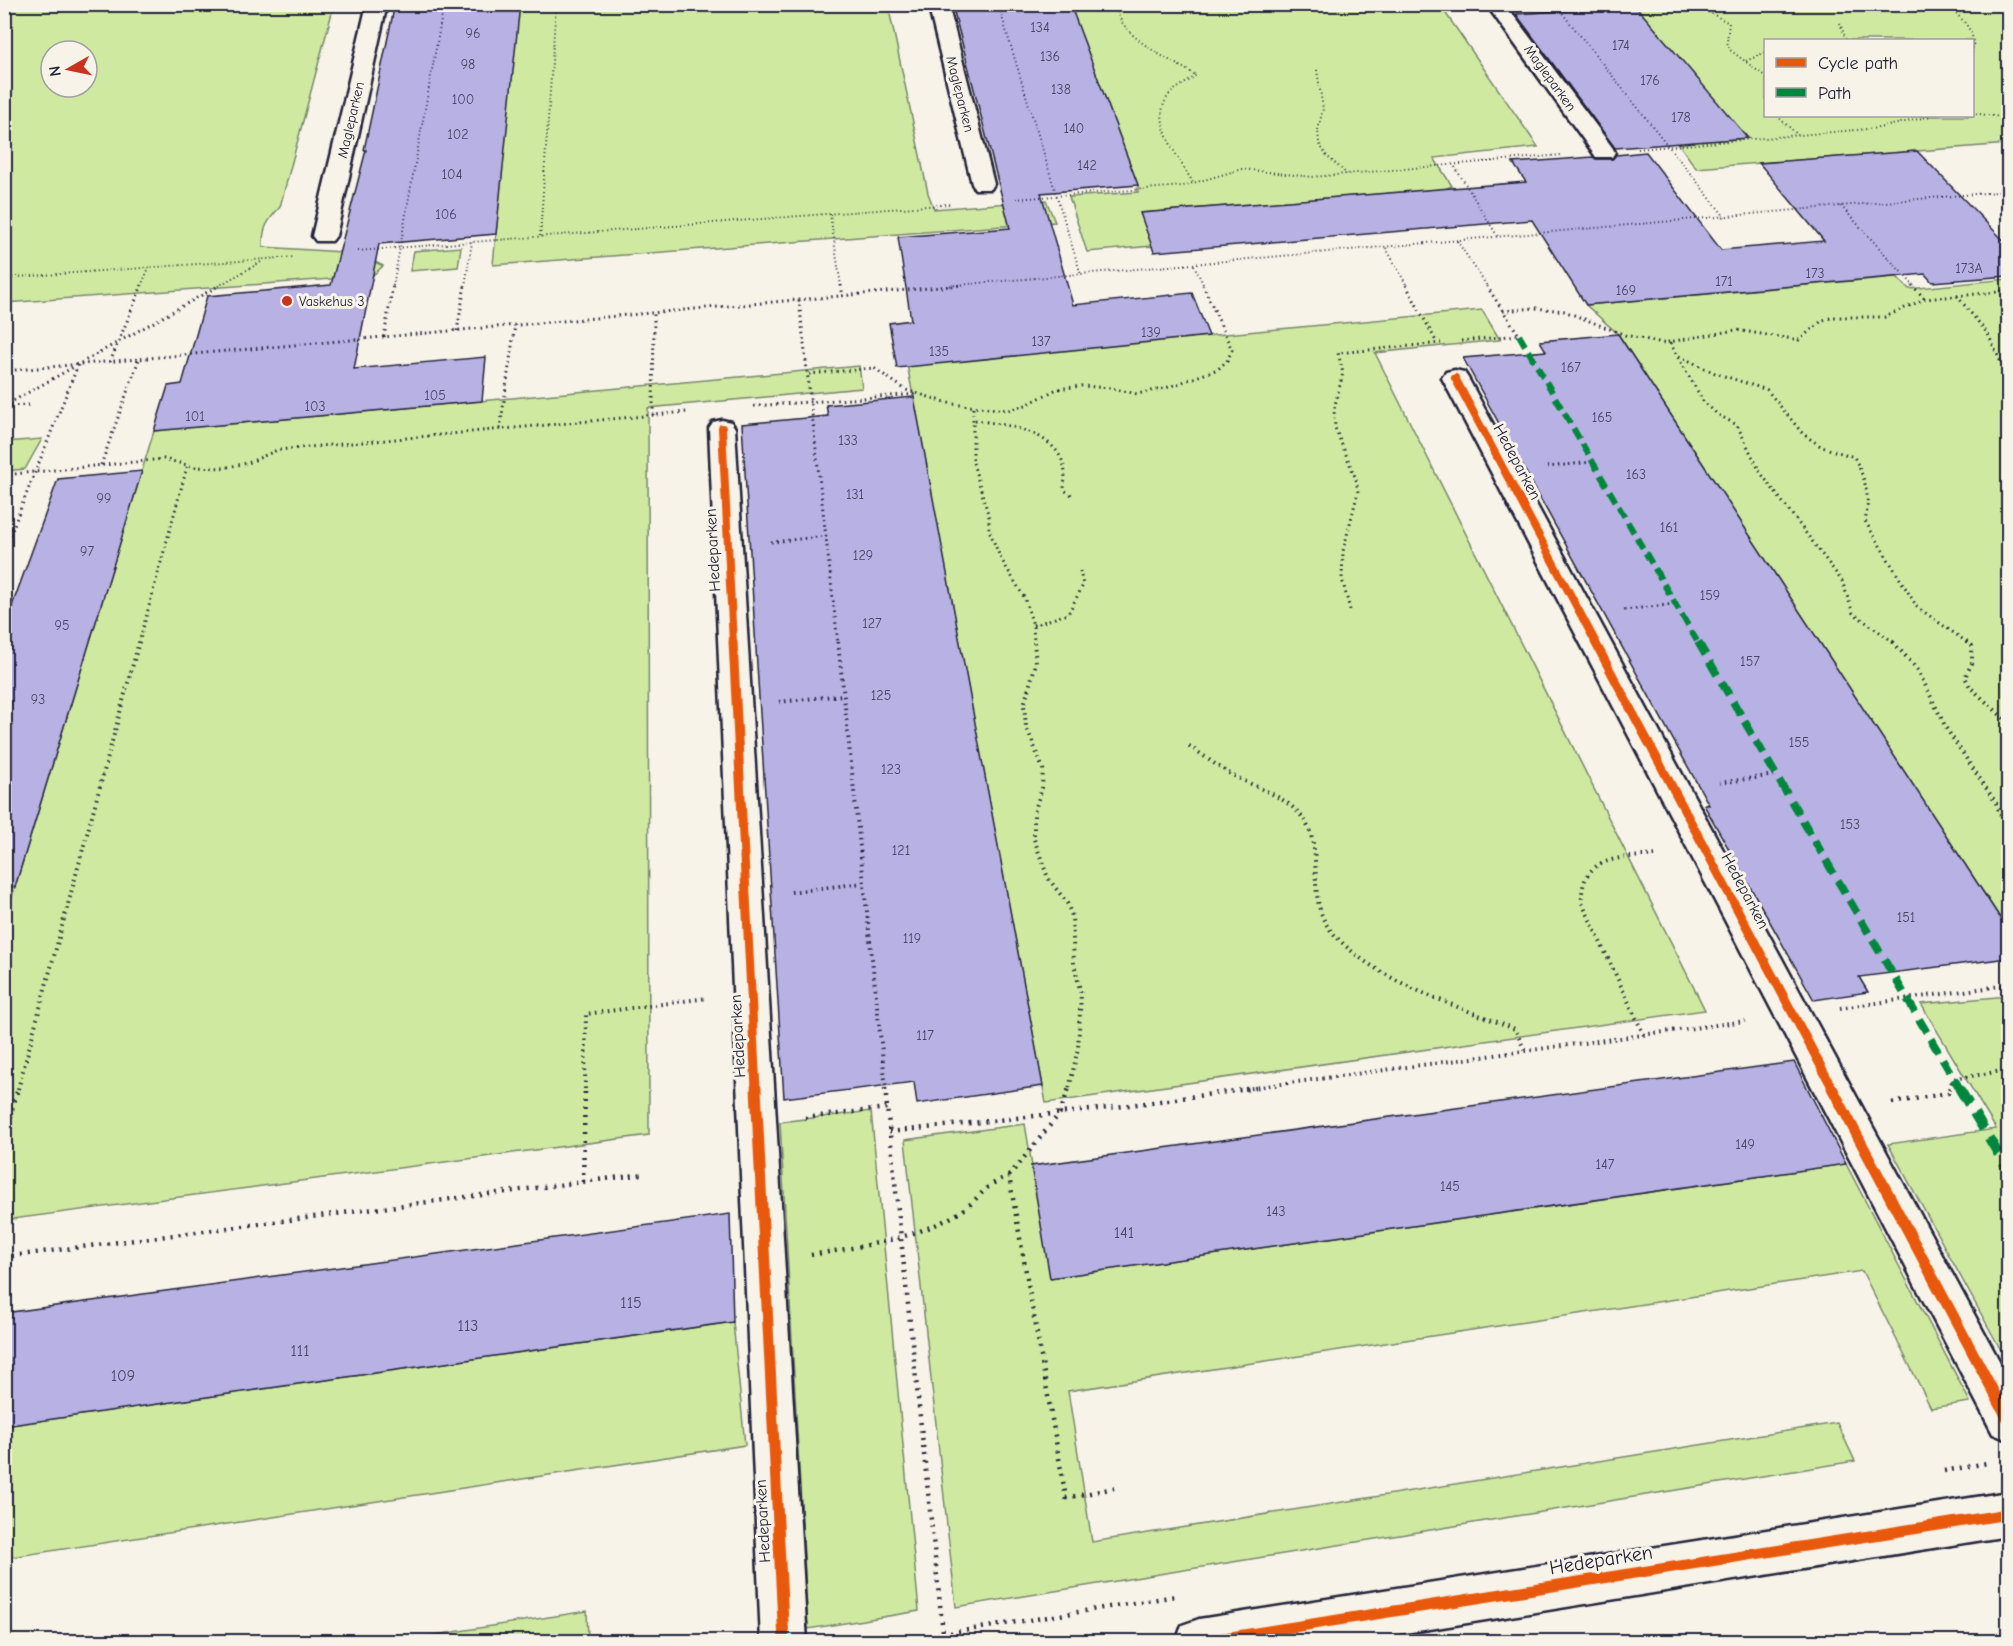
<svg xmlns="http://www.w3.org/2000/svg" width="2013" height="1646" font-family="'Comic Neue',sans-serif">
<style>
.green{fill:#cfeaa0;stroke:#78866e;stroke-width:1.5;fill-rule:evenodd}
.building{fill:#b8b2e4;stroke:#22223b;stroke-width:1.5}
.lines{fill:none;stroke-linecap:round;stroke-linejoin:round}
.minor-casing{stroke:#22223b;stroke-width:5}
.path-far3{stroke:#22223b;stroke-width:2;stroke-dasharray:1 3;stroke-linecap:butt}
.path-far2{stroke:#22223b;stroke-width:3;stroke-dasharray:1.5 4;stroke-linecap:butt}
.path-far1{stroke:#22223b;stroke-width:4;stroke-dasharray:1.5 4.5;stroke-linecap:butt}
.path{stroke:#22223b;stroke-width:4.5;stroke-dasharray:2 6;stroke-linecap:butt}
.minor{fill:#f7f3e8;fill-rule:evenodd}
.quiet-far2{stroke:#00873e;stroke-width:6;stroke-dasharray:12 6;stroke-linecap:butt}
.quiet-far1{stroke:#00873e;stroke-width:8;stroke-dasharray:15 8;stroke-linecap:butt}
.quiet{stroke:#00873e;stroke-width:10;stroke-dasharray:19 10;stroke-linecap:butt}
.cycleway-far2-casing{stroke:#f7f3e8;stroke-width:10}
.cycleway-far1-casing{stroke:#f7f3e8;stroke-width:13}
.cycleway-casing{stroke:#f7f3e8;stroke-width:15}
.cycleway-far2{stroke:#e8590c;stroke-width:8}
.cycleway-far1{stroke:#e8590c;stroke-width:9}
.cycleway{stroke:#e8590c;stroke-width:11}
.poi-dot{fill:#c8321e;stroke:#f7f3e8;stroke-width:2}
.labels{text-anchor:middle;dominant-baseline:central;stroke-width:6;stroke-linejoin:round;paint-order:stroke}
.number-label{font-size:14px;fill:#484665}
.far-street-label{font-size:14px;fill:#22223b;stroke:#f7f3e8}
.far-poi-label{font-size:14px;fill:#22223b;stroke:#f7f3e8;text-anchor:start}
.street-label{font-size:16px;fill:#22223b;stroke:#f7f3e8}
.near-number-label{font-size:16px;fill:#484665}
.near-street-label{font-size:20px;fill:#22223b;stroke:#f7f3e8}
</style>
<rect width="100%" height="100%" fill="#f7f3e8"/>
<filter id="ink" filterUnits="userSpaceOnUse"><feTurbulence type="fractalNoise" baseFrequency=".0167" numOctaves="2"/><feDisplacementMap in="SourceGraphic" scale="12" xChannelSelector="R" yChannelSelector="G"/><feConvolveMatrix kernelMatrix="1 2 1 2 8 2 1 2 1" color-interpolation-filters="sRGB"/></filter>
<g filter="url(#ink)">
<path class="green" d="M5,5h329l-54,202c-12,13 -18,21 -17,40l95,6 25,13 -11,10 -367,27zM51,51h36v36h-36z
M518,5h370l40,188 6,16 112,-9 9,22 -562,43z
M1070,5h370l98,142 -104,11 18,28 -7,3 -304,24 11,33 -65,6 -18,-55 69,-5v-7z
M1634,5h367l7,6v133l-312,24 -18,-25zM1766,40h206v76h-206z
M461,247l-3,20 -48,4 4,-20z
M1897,277l12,12 99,-10v651l-390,-596 -32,-29z
M1482,310l18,30 -125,13 330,657 -659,93 -139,-739z
M859,366l3,22 -214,20 1,727 -644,85v-300l149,-489z
M42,439l-17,30 -20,2v-29z
M2008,996v367l-120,-219 108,-15 -75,-125z
M871,1111l48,500 -111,18 -28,-507z
M1025,1124l26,154 795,-114 124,238 -39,6 -69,-137 -794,120 24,151 745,-119 18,38 -899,146 -51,-467z
M733,1322l12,123 -740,113v-132z
M587,1611l1,30h-191z"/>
<path class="building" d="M395,4h125l-24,230 -117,10 -25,125 132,-12 -4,44 -328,30 14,-45 14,-2 25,-88 124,-11 35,-135h-2z
M952,4h118l68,181 -97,8 32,112 119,-12 17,43 -312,32 -8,-45 22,-3 -13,-83 112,-9z
M1568,4h66l114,134 -133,10 -99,-134 56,-4z
M1917,151l91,94v31l-76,6 -7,-8 -339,31 -54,-85 -378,32 -14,-39 386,-31 -13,-19 80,-6 3,2h16l4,-4 30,-3 75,98 103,-9 -65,-78z
M1618,334l390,596v28l-149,19 9,15 -54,8 -110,-195h5l-246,-447 83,-7 -6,-10z
M914,397l129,689 -126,18 -3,-22 -130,16 -42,-674 86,-8 -2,-11z
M142,471l-127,416 -11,-1v-258l54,-149z
M1794,1062l52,102 -796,114 -19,-112z
M730,1214l3,108 -729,104v-113z"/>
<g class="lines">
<defs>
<path id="minor" d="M367,4h20l-51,232 -4,5h-16l-4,-5z
M928,4h20l46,180 -3,5h-16l-3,-5z
M1486,4h19l107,143 3,5 -3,5h-16z
M1455,370l9,2 4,6 540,999v63l-15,-6 -551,-1056 4,-6z
M722,420l9,2 4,6 72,1214h-46l-52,-1214 4,-6z
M2008,1492v44l-659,106h-173l6,-17 17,-6z"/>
</defs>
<use href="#minor" class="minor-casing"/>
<path class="path-far3" d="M998,4l83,271
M1116,4c0,32 56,57 80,71 -8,8 -20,12 -27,20 -21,26 12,65 24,88
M1555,4l170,213
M1694,4l35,19 -2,19 3,8 36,27
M1943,4c17,12 35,26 29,49
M1840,23l6,17
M1746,61l20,-9
M1317,70l6,39 -5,21 1,13 7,12 21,19
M1972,113l36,5
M1777,116l21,19
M1638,149l241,-21 52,-12
M1455,167l43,70
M1016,199l167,-13 59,-17 70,8 250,-22
M1841,206l73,80
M830,214l11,72
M540,236l16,-232
M1457,241l30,45
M1386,248l21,38
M358,251l594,-47
M1194,265l10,21
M4,278l290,-21
M141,286l8,-18
M218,286l45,-25
M393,286l51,-282
M465,286l7,-44
M946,286l1062,-95"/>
<path class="path-far2" d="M841,285l2,11
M1406,285l31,58
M1912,285l13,14
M1957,296l31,38 20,44
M799,300l39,343
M1503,311l32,-3 29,3 61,24 38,8 73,-13 63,10 24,-20 11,-3h51l40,-18 83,-8
M457,331l8,-46
M384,337l9,-52
M1461,341l58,-6 -33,-50
M1670,343l33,58 14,13 20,11 23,47 82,109 11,32 42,30
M1679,356l36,17 52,17 36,44 19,13 32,10c11,21 17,40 11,64l52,86 51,36
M110,362l32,-77
M4,371l959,-86
M809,374l65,-6 32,22 46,14 55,6 19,-5 31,-16 24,-3 30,2 26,6 29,-6 52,-19 9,-8 5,-11 -29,-65
M4,406l216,-121
M5,406l26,-1
M754,406l164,-12
M973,408v55l16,54v13l11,27 24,40 9,28 1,18
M653,415l1,-102
M975,420c31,5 79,10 89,46 2,8 0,16 0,24l8,5
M500,429l15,-104
M101,465l38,-106
M1547,467l45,-5
M4,475l160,-16 31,8 27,1 26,-5 29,-13 410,-38
M771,542l56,-6
M4,550l74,-185
M1350,610l-8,-31 1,-28 15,-59 -2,-13 -21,-51 -1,-19 9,-36 -5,-20 103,-10
M1624,610l52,-6
M1033,625l35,-11 15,-29 -3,-14
M139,643l48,-176"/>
<path class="path-far1" d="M838,642l48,447
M1034,642l2,21 -12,42 2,21 17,43 -1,19 -8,25v26l14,39 19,25 5,13 2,48 7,30 -3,54 -9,41
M1893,642l25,28 28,58 50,75 12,31
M1966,642l6,4v17l-7,14 5,10 38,35
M779,702l64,-7
M1189,746c13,8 25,18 38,26 26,16 67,24 81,55 15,33 -2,75 24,105 44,51 122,72 183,97l10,22
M1719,783l56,-8
M791,892l72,-9
M1840,1008l168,-23
M1644,1035l-62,-132c-3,-49 40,-45 77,-48
M18,1089l121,-447
M585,1089l1,-75 121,-16
M1245,1089l500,-68
M1949,1089l4,-10 55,-9"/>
<path class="path" d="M885,1088l59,554
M1892,1103l56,-10 2,-5
M805,1118l82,-10
M889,1132l219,-24 148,-20
M4,1140l14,-52
M1009,1176l51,-63 9,-25
M583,1182l2,-94
M811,1255c51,-9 101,-15 146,-41 22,-13 24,-28 52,-38l57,322 48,-10
M4,1257l640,-83
M1944,1471l43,-8
M895,1642l281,-46"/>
<use href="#minor" class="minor"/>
<path class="quiet-far2" d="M1519,335l179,308"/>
<path class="quiet-far1" d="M1698,642l262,447"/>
<path class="quiet" d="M1959,1088l49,82"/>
<defs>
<path id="cycleway-far2" d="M1455,378l141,265
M722,428l11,215"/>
<path id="cycleway-far1" d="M733,642l23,447
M1595,642l238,447"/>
<path id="cycleway" d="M756,1088l28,554
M1832,1088l176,331
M1199,1642l809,-128"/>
</defs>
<use href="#cycleway-far2" class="cycleway-far2-casing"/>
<use href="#cycleway-far1" class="cycleway-far1-casing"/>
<use href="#cycleway" class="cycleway-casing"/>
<use href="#cycleway-far2" class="cycleway-far2"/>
<use href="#cycleway-far1" class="cycleway-far1"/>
<use href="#cycleway" class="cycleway"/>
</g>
</g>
<circle class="poi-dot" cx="287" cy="301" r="6"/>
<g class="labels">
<g class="number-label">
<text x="1040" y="27">134</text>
<text x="473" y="33">96</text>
<text x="1621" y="45">174</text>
<text x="1050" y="56">136</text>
<text x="468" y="64">98</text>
<text x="1650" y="80">176</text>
<text x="1061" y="89">138</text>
<text x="463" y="99">100</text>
<text x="1681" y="117">178</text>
<text x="1074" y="128">140</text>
<text x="458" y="134">102</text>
<text x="1087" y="165">142</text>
<text x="452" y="174">104</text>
<text x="446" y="214">106</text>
<text x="1969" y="268">173A</text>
<text x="1815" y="273">173</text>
<text x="1724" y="281">171</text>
<text x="1626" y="290">169</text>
<text x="1151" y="332">139</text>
<text x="1041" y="341">137</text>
<text x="939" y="351">135</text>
<text x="1571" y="367">167</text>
<text x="435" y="395">105</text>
<text x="315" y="406">103</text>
<text x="195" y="416">101</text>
<text x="1602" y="417">165</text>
<text x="848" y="440">133</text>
<text x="1636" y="474">163</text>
<text x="855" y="494">131</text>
<text x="104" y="498">99</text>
<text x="1669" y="527">161</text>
<text x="87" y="551">97</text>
<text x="863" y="555">129</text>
<text x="1710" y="595">159</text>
<text x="872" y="623">127</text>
<text x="62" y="625">95</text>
<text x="1750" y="661">157</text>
<text x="881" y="695">125</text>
<text x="38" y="699">93</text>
<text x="1799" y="742">155</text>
<text x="891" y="769">123</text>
<text x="1850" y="824">153</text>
<text x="901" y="850">121</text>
<text x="1906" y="917">151</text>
<text x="912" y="938">119</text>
<text x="925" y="1035">117</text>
<text x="1745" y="1144">149</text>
<text x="1605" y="1164">147</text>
<text x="1450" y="1186">145</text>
<text x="1276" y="1211">143</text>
</g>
<g class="far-street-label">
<text transform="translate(1550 78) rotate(54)">Magleparken</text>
<text transform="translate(960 94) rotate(76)">Magleparken</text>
<text transform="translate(351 120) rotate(-77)">Magleparken</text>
</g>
<g class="far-poi-label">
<text x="299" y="301">Vaskehus 3</text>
</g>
<g class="street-label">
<text transform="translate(1517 462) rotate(62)">Hedeparken</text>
<text transform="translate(713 550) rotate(-93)">Hedeparken</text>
<text transform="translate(1745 891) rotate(62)">Hedeparken</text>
<text transform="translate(738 1036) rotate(-93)">Hedeparken</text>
<text transform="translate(763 1521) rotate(-93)">Hedeparken</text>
</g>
<g class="near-number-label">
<text x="1124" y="1233">141</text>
<text x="631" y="1303">115</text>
<text x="468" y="1326">113</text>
<text x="300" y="1351">111</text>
<text x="123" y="1376">109</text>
</g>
<g class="near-street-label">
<text transform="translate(1601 1560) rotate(-9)">Hedeparken</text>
</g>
</g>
<rect width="2013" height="1646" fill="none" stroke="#f7f3e8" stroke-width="24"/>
<rect x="12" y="12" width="1989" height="1622" fill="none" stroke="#22223b" stroke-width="2" filter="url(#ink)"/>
<rect x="1764" y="39" width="210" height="78" fill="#f7f3e8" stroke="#a29fa3" stroke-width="1.5"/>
<rect x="1776" y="58" width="30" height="9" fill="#e8590c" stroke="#a29fa3" stroke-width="1.5"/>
<text x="1818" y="69" font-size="18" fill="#22223b">Cycle path</text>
<rect x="1776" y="88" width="30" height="9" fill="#00873e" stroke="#a29fa3" stroke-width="1.5"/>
<text x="1818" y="99" font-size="18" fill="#22223b">Path</text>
<g transform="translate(69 69) rotate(261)"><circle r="28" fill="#f7f3e8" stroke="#a29fa3" stroke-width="1.5"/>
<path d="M0-4.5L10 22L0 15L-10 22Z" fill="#c8321e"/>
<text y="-9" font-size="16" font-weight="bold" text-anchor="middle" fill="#22223b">N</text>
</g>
</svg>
